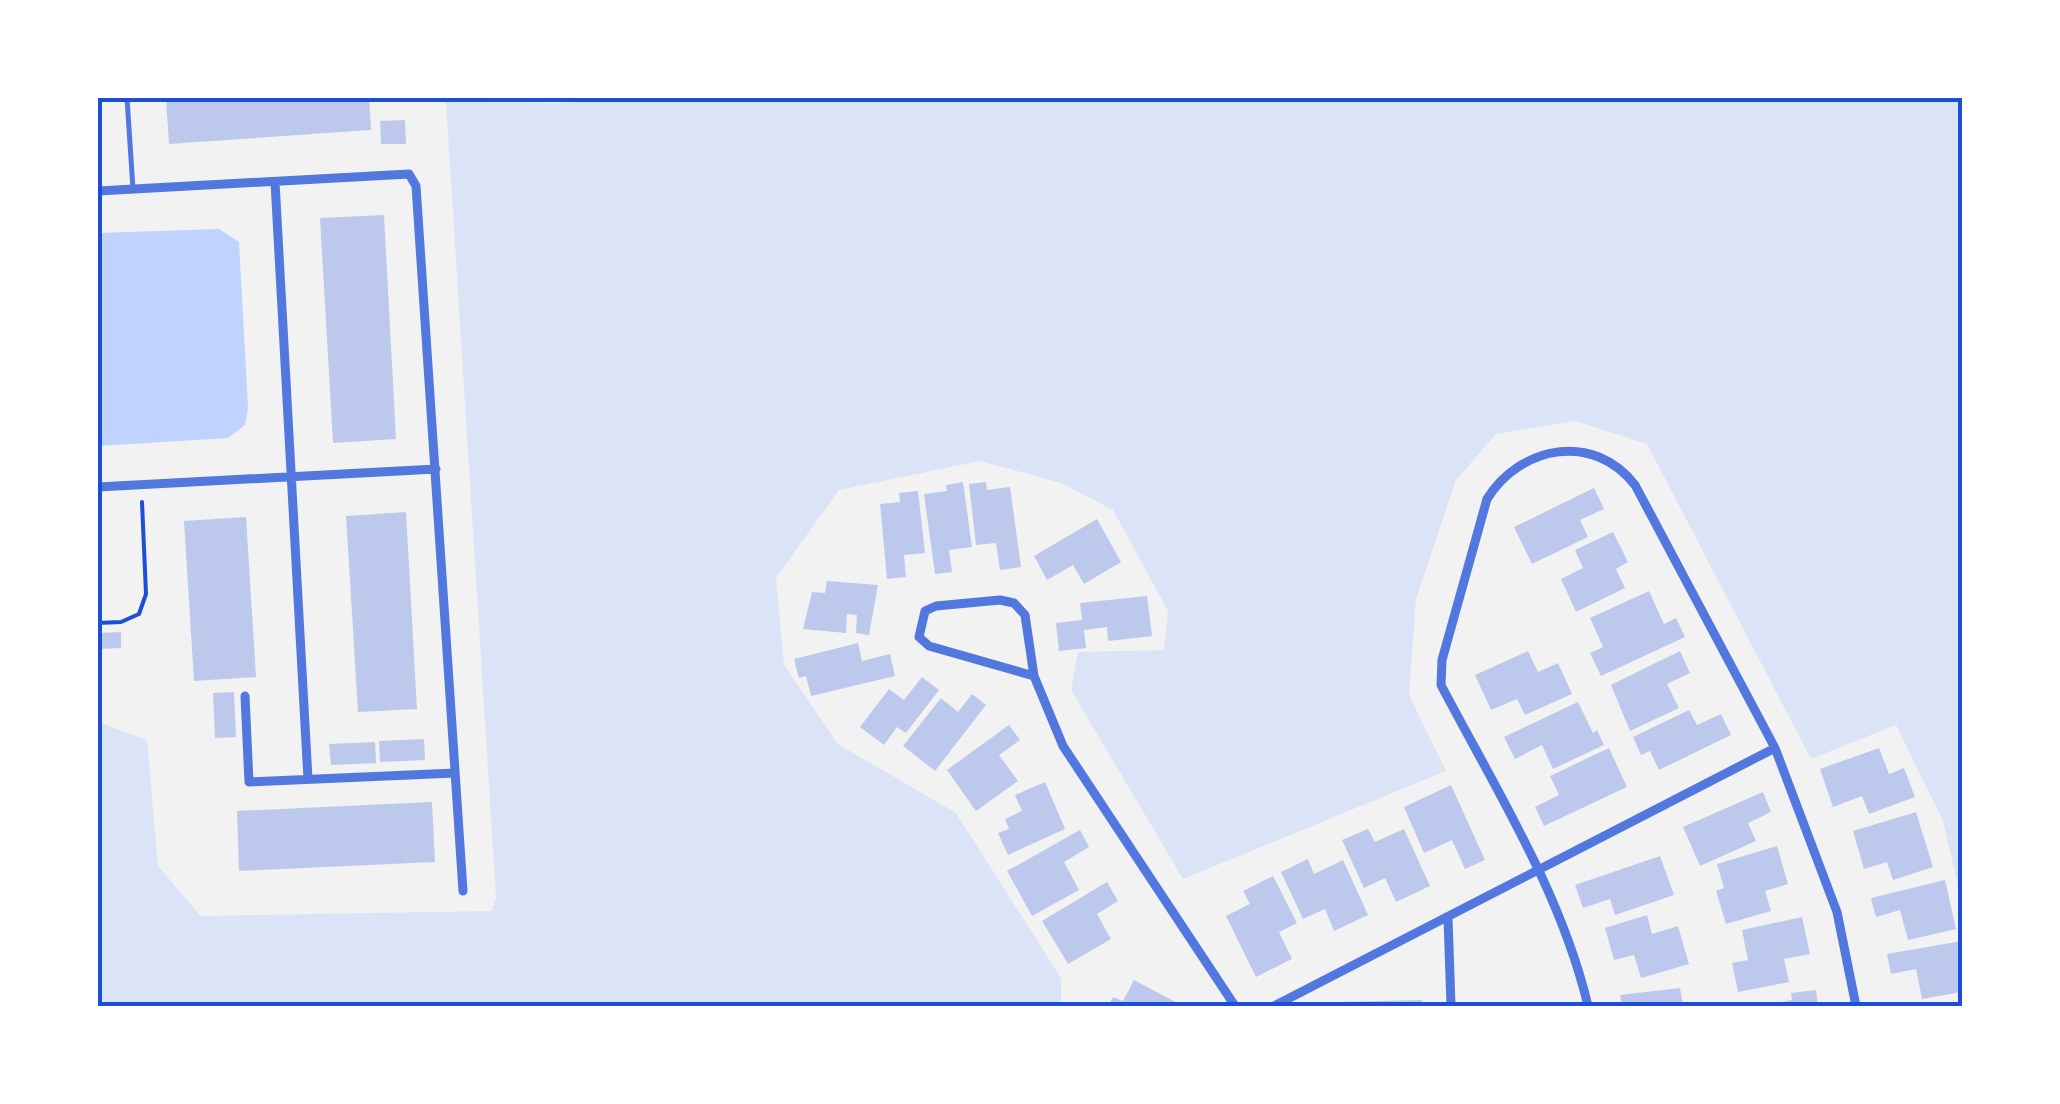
<svg xmlns="http://www.w3.org/2000/svg" width="2060" height="1104" font-family="'Space Grotesk',sans-serif">
<style>
.green{fill:#dbe4f7}
.water{fill:#bfd3fe}
.building{fill:#bdc9ec}
.lines{fill:none;stroke-linecap:round;stroke-linejoin:round}
.path{stroke:#1d4ed8;stroke-width:4}
.service{stroke:#5277de;stroke-width:5}
.minor{stroke:#5277de;stroke-width:9}
.neatline{fill:none;stroke:#1d4ed8;stroke-width:4}
</style>
<rect width="100%" height="100%" fill="#f2f2f2"/>
<path class="green" d="M571,98h1391v805l-19,-82 -47,-96 -85,34 -164,-315 -71,-23 -80,13 -40,46 -40,119 -7,96 37,76 -263,108 -112,-189 7,-38 86,-2 4,-39 -55,-101 -52,-27 -81,-22 -141,29 -63,88 8,87 54,79 118,69 105,165v28h-963v-284l49,18 11,126 43,50 290,-5 5,-13 -50,-796 124,1z"/>
<path class="water" d="M219,229l20,13 9,166 -3,17 -17,13 -130,8v-213z"/>
<path class="building" d="M166,98h203l2,32 -202,14z
M405,120l1,24h-25l-1,-23z
M384,215l12,224 -63,4 -13,-225z
M963,482l9,65 -23,3 3,22 -17,2 -11,-80 23,-3 -1,-6z
M986,482l1,8 23,-3 11,80 -21,3 -4,-27 -20,2 -7,-61z
M1594,488l10,21 -24,11 8,17 -56,27 -18,-37z
M918,491l7,62 -21,2 2,22 -19,2 -7,-75 20,-2 -1,-9z
M406,512l11,197 -59,3 -12,-196z
M246,517l10,160 -62,4 -10,-160z
M1097,519l24,43 -37,22 -11,-19 -26,15 -13,-24z
M1613,532l15,30 -12,7 9,19 -49,24 -15,-33 22,-11 -8,-18z
M827,581l51,4 -9,50 -13,-2 1,-18 -10,-1 -1,19 -43,-4 9,-37 13,1z
M1649,591l15,33 12,-6 9,19 -84,39 -11,-23 13,-6 -13,-29z
M1147,596l5,40 -44,5 -1,-14 -23,3 2,18 -27,3 -3,-28 26,-3 -2,-17z
M121,632v16l-22,1 -1,-16z
M858,643l4,18 28,-7 5,22 -84,20 -5,-20 -7,2 -5,-19z
M1528,651l10,21 20,-9 14,31 -47,21 -8,-16 -26,11 -16,-35z
M1680,651l10,22 -23,11 12,24 -49,23 -19,-46z
M922,677l17,13 -33,43 -9,-6 -13,18 -24,-18 29,-38 15,11z
M234,692l2,45 -21,1 -2,-45z
M972,694l14,11 -51,66 -32,-25 38,-48 17,14z
M1578,702l15,31 4,-3 7,15 -51,24 -11,-24 -27,14 -11,-22z
M1689,710l8,15 24,-11 10,21 -72,35 -9,-19 -9,4 -8,-18z
M1009,725l11,15 -21,15 19,26 -42,30 -29,-41z
M424,739l1,21 -45,2 -1,-21z
M375,742l1,21 -45,2 -2,-21z
M1609,748l18,39 -83,39 -9,-19 24,-12 -9,-19z
M1879,748l10,26 15,-6 11,29 -46,17 -7,-18 -29,11 -13,-38z
M1045,782l20,47 -57,26 -10,-22 11,-4 -4,-10 17,-8 -7,-16z
M1451,785l34,75 -20,9 -13,-29 -28,13 -20,-46z
M1763,792l8,20 -23,11 8,18 -56,25 -17,-39z
M432,802l3,60 -196,9 -2,-60z
M1916,812l17,55 -40,13 -6,-18 -23,7 -11,-38z
M1368,829l7,13 29,-13 26,57 -34,16 -11,-24 -21,10 -22,-48z
M1080,830l9,17 -25,15 15,28 -47,26 -25,-45z
M1777,846l11,38 -23,7 6,20 -45,13 -10,-33 8,-3 -7,-24z
M1660,856l14,39 -59,20 -5,-16 -27,9 -8,-23z
M1308,859l6,15 29,-14 25,55 -34,16 -9,-22 -22,10 -22,-47z
M1273,876l24,47 -18,9 13,27 -36,18 -30,-61 24,-12 -7,-13z
M1945,880l11,49 -48,11 -8,-30 -24,7 -5,-19z
M1107,882l11,19 -21,13 14,25 -43,25 -26,-43z
M1647,915l5,19 26,-8 11,38 -48,14 -7,-23 -20,5 -9,-32z
M1802,917l8,37 -26,5 5,23 -51,10 -6,-29 16,-3 -6,-30z
M1962,941v51l-40,7 -6,-30 -25,5 -4,-20z
M1134,980l49,26h-75l5,-9 10,4z
M1680,988l3,18h-61l-2,-11z
M1816,990l2,16h-60l34,-6 -1,-7z
M1422,1000v6h-82v-4z"/>
<g class="lines">
<path class="path" d="M98,623l23,-1 18,-8 7,-20 -4,-92"/>
<path class="service" d="M127,98l6,91"/>
<path class="minor" d="M275,182l33,597
M98,191l311,-17 7,12 47,705
M98,487l338,-18
M1034,676l-105,-30 -10,-9 6,-26 11,-5 64,-6 14,3 11,12 9,61 29,70 172,260
M245,696l4,86 206,-9
M1448,918l3,88
M1274,1006l501,-258
M1588,1006c-27,-114 -93,-218 -147,-321l1,-25 45,-161c34,-54 107,-67 148,-14l140,263 62,164 19,94"/>
</g>
<rect width="2060" height="1104" fill="none" stroke="#ffffff" stroke-width="200"/>
<rect x="100" y="100" width="1860" height="904" class="neatline"/>
</svg>
